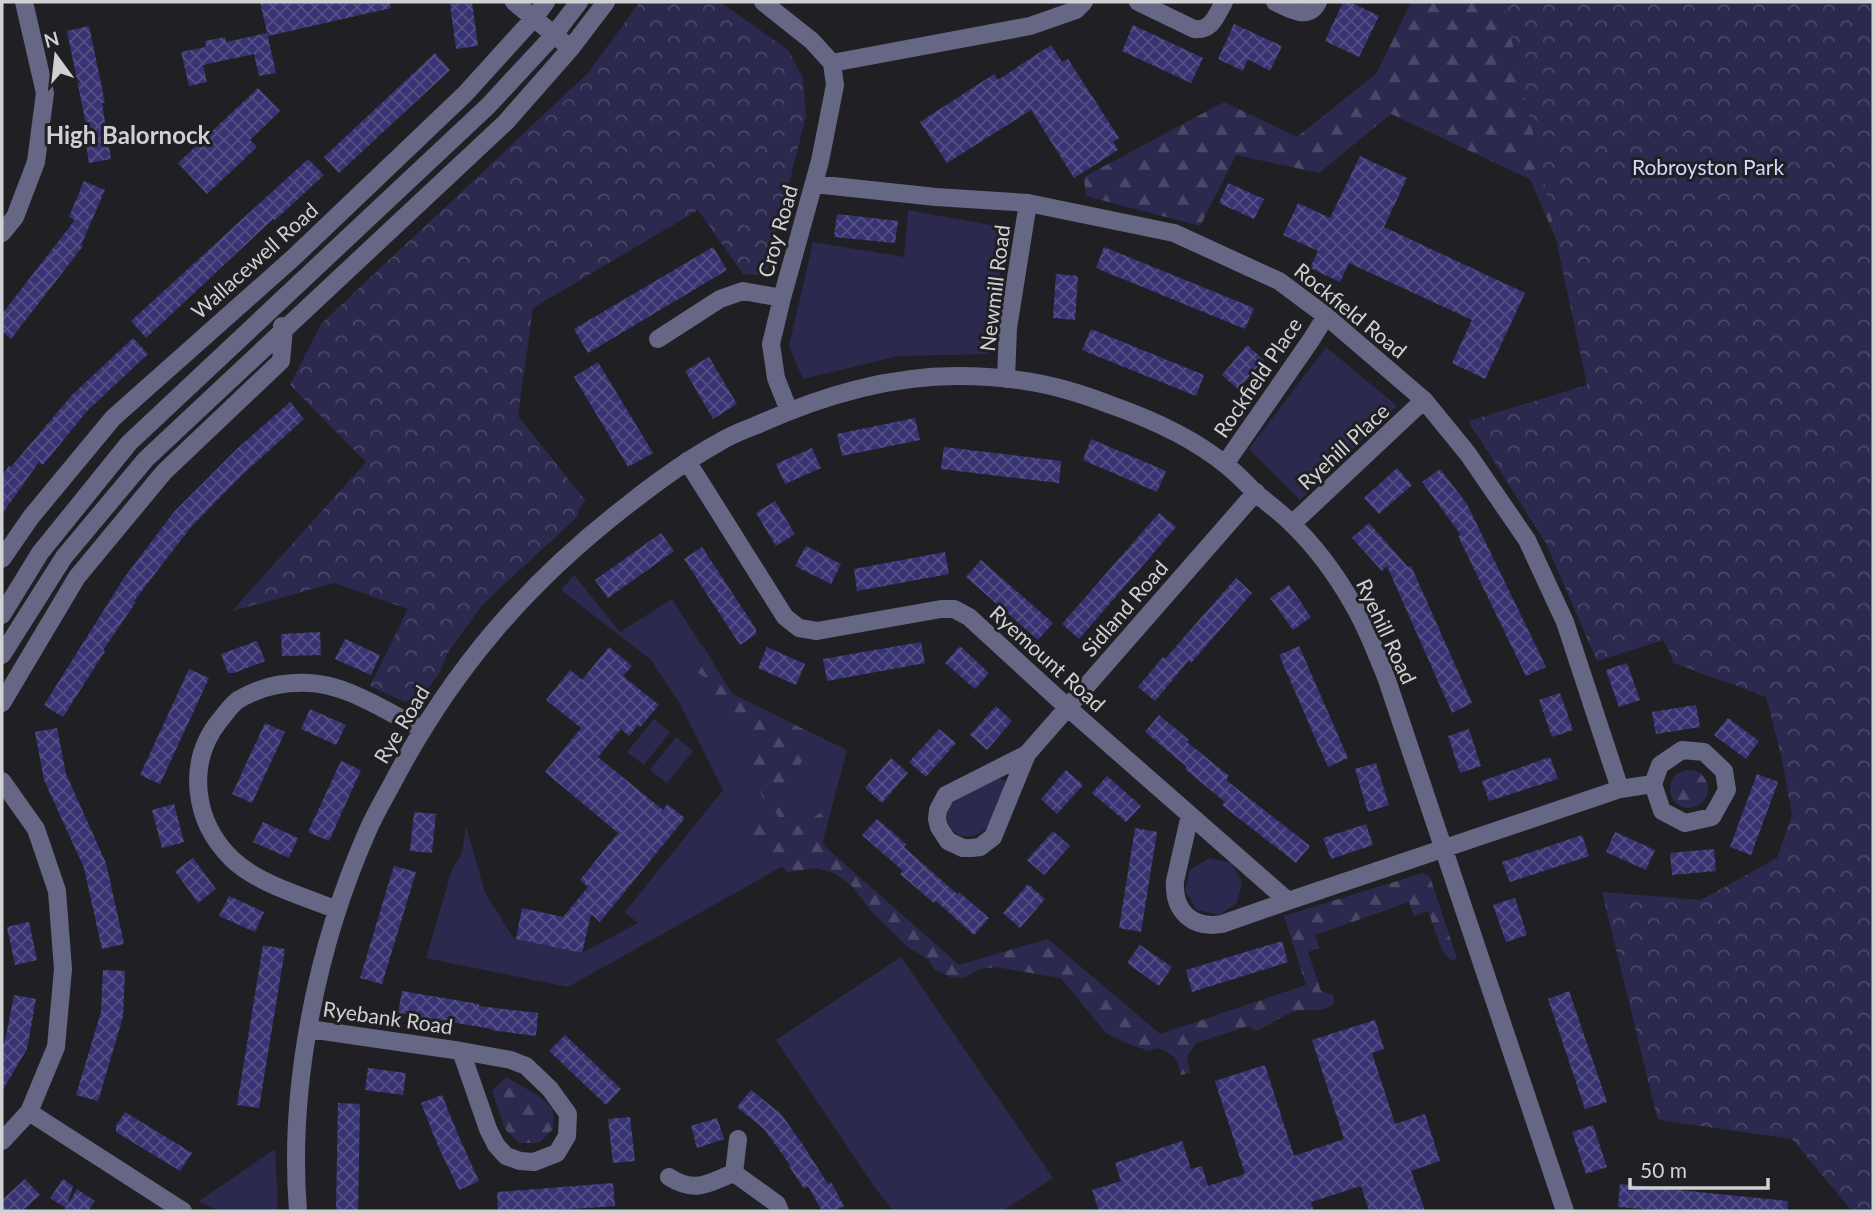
<svg xmlns="http://www.w3.org/2000/svg" width="1875" height="1213" font-family="Lato,sans-serif">
<style>
.grass{fill:#2b2a4e}
.forest{fill:url(#forest-firs)}
.park{fill:url(#park-crowns)}
.building{fill:url(#building-cross-hatch)}
.lines{fill:none;stroke-linecap:round;stroke-linejoin:round}
.minor{stroke:#666785;stroke-width:18}
.labels{text-anchor:middle;dominant-baseline:central;stroke-width:6;stroke-linejoin:round;paint-order:stroke}
.park-label{font-size:21px;fill:#d5d7fe;stroke:#202024}
.street-label{font-size:21px;fill:#d1d1d3;stroke:#202024}
.quarter-label{font-size:24px;font-weight:bold;fill:#d1d1d3;stroke:#202024}
</style>
<defs>
<pattern id="forest-firs" width="22" height="20" patternUnits="userSpaceOnUse" patternTransform="scale(1.75)"><rect width="22" height="20" fill="#2b2a4e"/><path d="M5 1l3.5 6h-7zM16 11l3.5 6h-7z" fill="#494867"/></pattern>
<pattern id="park-crowns" width="20" height="18" patternUnits="userSpaceOnUse" patternTransform="scale(1.75)"><rect width="20" height="18" fill="#2b2a4e"/><path d="M2 6a3 3 0 1 1 6 0M12 15a3 3 0 1 1 6 0" fill="none" stroke="#494867"/></pattern>
<pattern id="building-cross-hatch" width="8" height="8" patternUnits="userSpaceOnUse" patternTransform="scale(1.75)"><rect width="8" height="8" fill="#383372"/><path d="M0 0l8 8M0 8l8-8" fill="none" stroke="#545085"/></pattern>
</defs>
<rect width="100%" height="100%" fill="#202024"/>
<path class="grass" d="M908,210l99,18 -19,126 -90,2 -95,23 -14,-33 24,-104 91,15z
M1326,347l71,59 -97,94 -51,-51z
M574,575l46,57 52,-33 60,95 115,56 -25,94 -254,143 -142,-29 26,-88 10,-17 4,-27 19,67 27,43 4,3 66,14 56,-30 -13,-11 98,-122 -44,-88 -28,-42 -90,-70z
M654,719l16,13 -26,33 -17,-13z
M676,737l17,14 -26,32 -17,-13z
M999,777l7,5c-3,11 -5,27 -12,37 -23,35 -60,11 -42,-19z
M1209,858l22,5 11,19 -5,21 -18,12 -22,-5 -12,-19 5,-21z
M901,957l152,221 -51,33h-109l-17,-22 -100,-149z
M275,1149l3,62h-59l-20,-10z"/>
<path class="forest" d="M1411,2h121l235,695 -93,-34 -10,-23 -117,-95 -76,-120 118,-37 -27,-135 -32,-74 -139,-65 -72,59 -83,-18 -36,71 -114,-30 -2,-19 140,-75 73,35 80,-64z
M703,646l29,48 75,37v22l-8,13 -8,18v33h-12l-17,-21 -9,-22 -2,-23 -9,-18 -27,-30 -5,-23 -12,-7 -5,-14z
M1670 789a19 19 0 1 1 38 0a19 19 0 1 1-38 0Z
M832,805l-10,39 137,121 89,-26 112,95 146,-49 -22,-69 139,-43 7,4 27,82 -7,1 -8,-10 -14,-39 -14,5 -5,-14 -94,33 4,13 -11,4 13,39 13,4v9c-16,10 -21,4 -37,7 -14,3 -27,14 -41,20l-8,-5 -52,17 -9,14 3,16 -9,2c-4,-18 -7,-21 -24,-27l-8,3 -23,-8 -20,-10 -45,-55 -65,-11 -17,2 -15,9 -14,-1 -15,-7 -7,-11 -20,-12 -37,-36 -19,-25 -18,-13 -19,-5 -27,4 -9,-8 5,-9 -16,1 -20,-3 -6,-14c21,-31 30,-5 50,-11 14,-4 28,-15 40,-23z
M506,1077l33,19 14,13v20l-14,14h-20l-14,-14 -13,-38z"/>
<path class="park" d="M640,2h80l68,48 15,28 3,38 -40,159 -23,-1 -45,-64 -165,98 -15,108 68,85 -7,7 -1,8 -96,89 -35,49 -8,20 -17,22 -17,6 -35,-16 38,-77 -73,-26 -103,28 134,-149 -76,-77 31,-61 267,-251z
M1503,2h370v1209h-21l-60,-72 -133,-19 -2,-3 -55,-225 99,8 76,-42 15,-43 -10,-56 -16,-63 -92,-33 -10,-23 -67,21 -51,-118 -77,-122 118,-36 -47,-222z"/>
<path class="building" d="M260,2h130l1,6 -123,28z
M472,2l6,44 -22,3 -6,-45z
M1343,2h7l29,14 -20,41 -34,-16z
M1234,24l48,22 -12,25 -22,-12 -5,12 -25,-12z
M1133,25l70,33 -12,25 -69,-32z
M89,26l16,77h-3l9,56 -22,4 -6,-38 3,-1 -19,-93z
M267,33l9,40 -17,3 -5,-22 -51,11 4,17 -18,4 -8,-34 25,-5 -1,-6 20,-4 1,5z
M1051,45l11,17 6,-3 51,79 -6,4 5,8 -44,28 -43,-68 -84,53 -27,-41 74,-48 4,6z
M435,53l15,17 -111,103 -15,-16z
M258,88l22,23 -30,29 7,7 -50,47 -29,-31z
M1360,156l47,22 -23,49 141,66 -40,86 -33,-16 20,-43 -123,-57 -9,19 -30,-14 8,-17 -35,-16 15,-32 32,15z
M308,159l16,16 -49,45 -2,-1 -127,119 -15,-17z
M84,181l21,9 -24,55 2,1 -72,93 -9,-8v-17l73,-94 -6,-3z
M1228,183l36,16 -10,20 -35,-16z
M837,214l61,7 -3,22 -61,-6z
M713,247l14,23 -139,83 -14,-24z
M1104,247l150,61 -9,21 -149,-61z
M1056,274l22,2 -3,44 -22,-2z
M1091,329l113,46 -8,21 -114,-46z
M133,338l15,16 -61,57 -44,54 -4,-3 -37,52v-38l7,-10 2,1 61,-72z
M1247,345l17,15 -26,29 -16,-14z
M709,357l28,47 -24,15 -28,-48z
M598,362l55,91 -25,14 -54,-90z
M290,402l14,17 -62,56 -51,52 -57,74 2,1 -33,48 2,1 -42,66 -19,-12 80,-127 50,-66 64,-64z
M915,418l5,22 -78,16 -5,-22z
M1091,439l75,32 -9,21 -74,-32z
M944,447l117,14 -2,22 -118,-14z
M812,448l9,20 -36,16 -9,-20z
M1397,468l15,17 -33,29 -15,-16z
M1440,469l27,35 79,163 -20,9 -68,-140 3,-1 -39,-53z
M775,501l20,33 -19,12 -20,-33z
M1159,513l17,14 -97,112 -17,-15z
M1369,523l39,44 3,-1 61,137 -20,10 -65,-147 -5,5 -30,-33z
M661,533l13,18 -66,47 -13,-18z
M806,546l35,18 -10,20 -36,-18z
M702,547l54,82v5l-16,11 -56,-86z
M945,552l4,22 -92,17 -3,-22z
M981,560l72,63 -15,17 -72,-63z
M1236,578l16,15 -61,70 -2,-3 -34,41 -17,-14 25,-30 2,2z
M1289,585l22,32 -18,13 -23,-32z
M320,632l1,23 -39,1 -1,-22z
M345,639l35,16 -9,20 -36,-16z
M257,641l8,20 -31,12h-6l-7,-19z
M921,642l4,21 -98,18 -4,-22z
M960,646l29,27 -14,16 -30,-26z
M1299,646l49,112 -20,9 -49,-112z
M609,647l23,19 -9,10 36,29 -19,22 -2,-2 -9,11 -8,-7 -23,28 65,53 4,-6 18,14 -85,104 -9,-8 -9,39 -66,-14 6,-31 41,9 25,-30 -8,-7 38,-47 -73,-61 36,-44 -35,-28 24,-30 12,10z
M767,647l38,17 -9,21 -38,-17z
M1627,663l13,37 -21,7 -13,-37z
M189,669l20,9 -49,106 -20,-9z
M1560,693l13,37 -21,7 -13,-37z
M1696,705l4,22 -44,7 -4,-22z
M996,706l16,15 -25,29 -17,-15z
M310,709l36,16 -10,20 -35,-16z
M1159,715l30,25 -2,2 42,34 -3,4 84,66 -14,17 -74,-58 3,-3 -40,-33 2,-2 -42,-35z
M1728,718l31,23 -13,18 -32,-24z
M265,723l20,9 -33,71 -20,-9z
M57,728l9,46 40,89 18,81 -22,5 -18,-81 -40,-88 -9,-48z
M939,729l17,14 -30,34 -17,-15z
M1469,729l12,37 -21,7 -12,-37z
M1550,757l8,22 -69,22 -7,-20z
M891,758l17,15 -26,30 -17,-15z
M341,761l20,9 -32,71 -21,-9z
M1376,763l13,42 -21,7 -13,-43z
M1066,770l17,15 -26,29 -16,-15z
M1757,774l21,8 -27,73 -21,-8z
M1107,776l34,30 -15,16 -34,-29z
M174,804l10,38 -22,6 -10,-38z
M414,812l22,2 -4,39 -22,-2z
M877,819l29,25 -2,3 53,47 2,-2 30,26 -15,17 -38,-34 -2,2 -34,-29 3,-3 -41,-36z
M263,822l35,16 -9,20 -36,-16z
M1366,824l7,21 -42,14 -8,-21z
M1135,828l22,4 -16,100 -22,-4z
M1053,831l17,15 -26,29 -17,-15z
M1615,832l40,18 -9,20 -40,-18z
M1582,835l7,21 -79,26 -8,-20z
M1714,849l2,22 -44,4 -2,-22z
M193,858l23,31 -18,14 -23,-32z
M394,866l22,6 -34,112 -22,-6z
M1028,884l17,15 -25,29 -17,-15z
M229,896l35,16 -9,20 -36,-16z
M1515,898l12,37 -21,7 -13,-37z
M29,922l8,38 -22,5 -8,-38z
M1282,941l6,21 -96,30 -6,-22z
M263,945l22,4 -26,159 -22,-3z
M1140,945l32,22 -13,19 -32,-23z
M103,970l22,1 -2,46 -25,84 -22,-6 25,-83z
M402,991l77,13v2l59,7 -2,23 -45,-6 1,-1 -94,-16z
M1569,991l38,111 -22,7 -37,-110z
M14,995l22,4 -9,50 -25,42v-43l3,-7z
M1375,1020l9,29 -12,4 23,71 30,-10 15,47 -29,10 14,40h-56l-8,-25 -50,16 3,9h-215l-7,-21 29,-9 -6,-18 67,-22 9,28 11,-3 6,20 37,-12 -30,-93 50,-16 29,91 50,-17 -32,-99z
M565,1035l56,54 -15,16 -57,-54z
M368,1068l38,5 -3,22 -38,-5z
M751,1090l30,24 22,31 25,39 3,-2 13,24 -9,5h-13l-14,-25 -4,3 -15,-23 1,-1 -26,-36 -27,-22z
M442,1095l17,42 20,44 -20,9 -21,-44 -17,-43z
M338,1103l22,1 -2,107h-22z
M125,1112l67,41 -12,18 -64,-39v-6z
M630,1117l5,44 -22,2 -5,-44z
M717,1118l7,21 -27,9 -6,-22z
M1593,1125l14,42 -21,7 -14,-42z
M25,1179l15,16 -18,16h-20v-11z
M63,1179l10,7 -6,20 10,-17 18,12 -7,10h-25l3,-3 -16,-10z
M613,1183l2,23 -73,5h-44l-1,-19z
M1620,1184l168,17 -1,10h-119l-50,-4z"/>
<g class="lines">
<path class="minor" d="M514,2l49,40
M763,2l49,39 20,22
M1138,2l56,27c18,2 22,-13 30,-27
M1275,2c14,7 34,19 43,0
M832,63l198,-37 46,-16 8,-8
M814,184l122,13 92,6 146,30 105,48 47,35 98,84 44,54 59,86 38,82 55,167
M2,233l13,-16 21,-55 9,-69 -21,-91
M658,339l62,-40 23,-8 39,7
M1006,379l2,-51 20,-125
M789,411l-13,-33 -5,-34 11,-46 38,-137 15,-76 -3,-22
M687,461l98,156 14,11 18,3 124,-22h13l15,8 98,90 221,194 332,-112 33,-5
M1225,464l86,-124 15,-24
M1292,524l132,-124
M2,559l29,-42 82,-99 180,-160 172,-164 69,-76 12,-16
M2,615l38,-62 89,-110 359,-337 65,-70 26,-34
M2,655l62,-98 82,-98 360,-337 65,-74 35,-46
M2,703l75,-126 87,-105 117,-111 3,-32 -2,-3
M1682,750l22,2 20,19 3,19 -15,27 -27,6 -23,-12 -9,-27 7,-19z
M1027,754l-81,41 -8,15 -1,9 2,8 9,14 15,7h9l8,-1 13,-10 34,-83 229,-262
M2,781l34,48 21,62 6,78 -7,78 -27,65 -27,29
M1190,815l-15,66c-2,31 18,48 47,43l66,-23
M337,910c-34,-14 -79,-26 -105,-51 -39,-38 -46,-97 -12,-139 6,-7 11,-15 18,-20 21,-13 47,-18 71,-17 38,1 79,30 113,46
M309,1029l152,22 50,9 15,6 24,23 18,25 -1,22 -10,17 -23,9 -14,-1 -14,-5 -10,-11 -8,-16 -27,-78
M29,1112l154,99
M734,1173l43,31 3,7
M669,1177c27,17 39,6 65,-4l4,-34
M298,1211c-10,-125 19,-266 70,-381 7,-16 16,-31 24,-46 59,-113 133,-199 233,-277 29,-23 60,-46 93,-64 12,-8 26,-13 39,-18 64,-29 130,-49 201,-49 36,0 78,5 112,15 14,4 28,9 41,14 40,14 82,33 115,60 12,9 21,20 32,30 11,9 23,18 33,28 25,24 46,53 63,83 13,22 22,47 32,71l179,534"/>
</g>
<g class="labels">
<g class="park-label">
<text x="1708" y="166">Robroyston Park</text>
</g>
<g class="street-label">
<text transform="translate(777 231) rotate(-74)">Croy Road</text>
<text transform="translate(254 260) rotate(-42)">Wallacewell Road</text>
<text transform="translate(994 288) rotate(-83)">Newmill Road</text>
<text transform="translate(1351 310) rotate(39)">Rockfield Road</text>
<text transform="translate(1257 377) rotate(-56)">Rockfield Place</text>
<text transform="translate(1343 446) rotate(-43)">Ryehill Place</text>
<text transform="translate(1124 608) rotate(-49)">Sidland Road</text>
<text transform="translate(1387 631) rotate(65)">Ryehill Road</text>
<text transform="translate(1048 658) rotate(42)">Ryemount Road</text>
<text transform="translate(401 724) rotate(-59)">Rye Road</text>
<text transform="translate(388 1017) rotate(8)">Ryebank Road</text>
</g>
<g class="quarter-label">
<text x="128" y="134">High Balornock</text>
</g>
</g>
<rect width="1875" height="1213" fill="none" stroke="#d1d1d3" stroke-width="7"/>
<g transform="translate(56 56) rotate(345)" stroke="#202024" stroke-width="5" paint-order="stroke">
<path d="M0-5L12 26L0 18L-12 26Z" fill="#d1d1d3"/>
<text y="-10" font-size="19" font-weight="bold" text-anchor="middle" fill="#d1d1d3">N</text>
</g>
<path d="M1630 1178v10h138v-10" fill="none" stroke="#d1d1d3" stroke-width="3.5"/>
<text x="1640" y="1178" font-size="21" fill="#d1d1d3" stroke="#202024" stroke-width="5" paint-order="stroke">50 m</text>
</svg>
